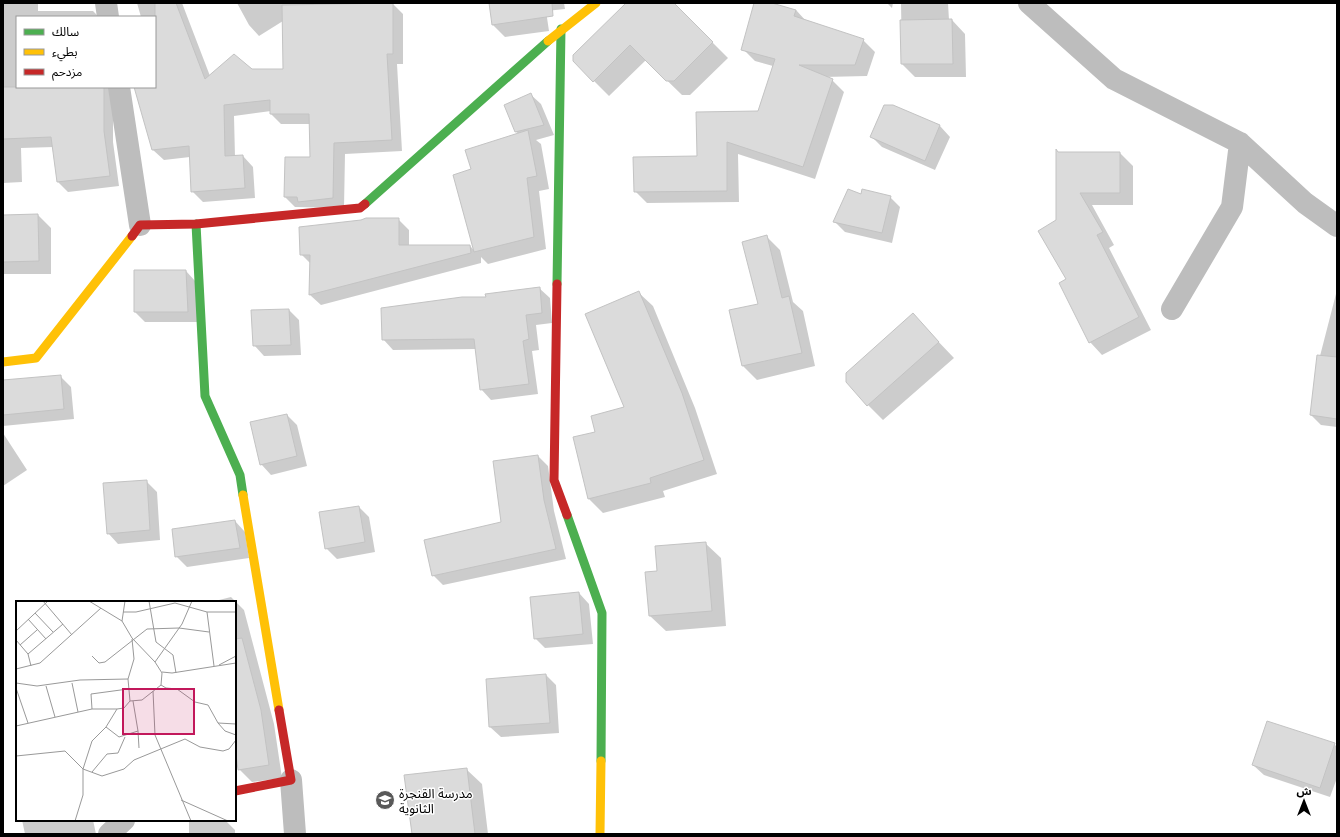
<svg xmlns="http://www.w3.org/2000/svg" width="1340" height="837" font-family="'Space Grotesk','Noto Sans Arabic',sans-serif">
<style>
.shadow{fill:#0003}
.building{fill:#dbdbdb;stroke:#c3c3c3}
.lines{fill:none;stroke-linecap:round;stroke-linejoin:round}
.street{stroke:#bdbdbd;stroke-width:22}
.fast{stroke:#4caf50;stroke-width:9}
.slow{stroke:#ffc107;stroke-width:9}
.jam{stroke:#c62828;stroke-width:9}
.labels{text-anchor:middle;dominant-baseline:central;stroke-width:3;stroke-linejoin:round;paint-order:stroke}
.poi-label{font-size:13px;fill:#000;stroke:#fff;text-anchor:start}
.inset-road{fill:none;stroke:#999;stroke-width:1}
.view{fill:#c2185b;fill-opacity:0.15;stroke:#c2185b;stroke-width:2}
.inset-edge{fill:none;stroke:#000;stroke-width:2}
</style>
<rect width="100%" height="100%" fill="#fff"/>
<path class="shadow" d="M3,3h35v8h55l6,6h-82v70h96v55l6,44 -51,6 -10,-10 -4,-35 -33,1 1,34 -19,1z
M137,3h45l28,73 42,-6h32l-1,-49 -24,15 -10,-11 -12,-22h77v2l78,-2 11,11v50h-6l5,87 -57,3 -1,54 -49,-1 -10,-10 26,-39 -1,-34h-29l-10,-10v-3l-37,5 1,41 8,-1 10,11 2,31 -52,4 -11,-11 -2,-34 -26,3 -11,-10 -18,-63h20v-70h-14z
M490,3h74l1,6 -19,2 3,20 -44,6 -12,-12z
M627,3h46l55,55 -38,37h-8l-36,-35 -37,36 -35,-35z
M755,3h13l28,7 10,11 57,19 12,12 -8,24 -43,1 8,3 12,12 -29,87 -77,-25 1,48 -92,1 -12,-12 63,-34 60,-45 15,-46 -18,-5 -12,-12z
M887,3h6l-1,5z
M901,3h47l1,17h3l13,14 1,43h-51l-13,-13z
M530,94l11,10 13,31 -18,5 5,4 8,45 -10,2 7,58 -58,15 -7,-7v6l-160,42 -11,-10 1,-31 -10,-10 97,-35 11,11v16h61l5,5 -3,-81 47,-36 -3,-2z
M893,106l47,20 10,11 -15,33 -53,-23 -10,-10z
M1059,153h61l13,13v39h-41l22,40 -5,3 42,82 -49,25 -12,-13 -23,-63 -10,-58z
M861,196l29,1 10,10 -8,36 -47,-11 -10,-10z
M38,215l13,13v46h-48v-58z
M766,236l14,14 13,52 10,9 12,55 -58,14 -14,-14 16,-62z
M186,271l10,11 2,40h-53l-10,-10z
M539,288l11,10 2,25 -16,2 3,25 -7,1 6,43 -47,6 -10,-11 -5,-40 -83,1 -10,-11z
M1337,290v137l-16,-2 -10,-10 7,-59h2z
M639,293l14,13 42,102 22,66 -54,17 2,6 -62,16 -14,-14 -15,-61 22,-5 29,-25z
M289,310l10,10 2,35 -37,1 -10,-11z
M913,315l41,43 -71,62 -15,-15z
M60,376l11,11 3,32 -71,7v-45z
M287,415l10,10 10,41 -36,9 -10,-11z
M3,433l24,37 -24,16z
M538,456l10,10 6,45 12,48 -123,26 -10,-10 69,-52z
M146,481l11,11 3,48 -42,4 -10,-11z
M359,507l10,10 6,35 -38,7 -11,-11z
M235,521l10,11 4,26 -62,9 -11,-11z
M705,543l16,15 5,68 -60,5 -16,-15 8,-44z
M579,593l10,11 4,40 -48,4 -10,-10z
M231,597l13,13 30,114 8,54 -30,4 -13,-13 -4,-29v-138h-24z
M546,675l10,10 3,48 -58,4 -11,-10z
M1334,744l3,3v31l-7,19 -66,-22 -11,-10z
M466,769l16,15 6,50h-75z
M22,820h71l3,14h-71z
M189,821h37l9,9v4h-46z"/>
<path class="building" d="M155,3h21l29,76 29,-25 18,15h31l-1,-64 111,-2v51h-6l5,86 -58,3 -1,55 -35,4 -1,-5h-13l1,-40h25l-1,-43h-39v-14l-46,5 1,51 18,-1 2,33 -54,4 -2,-46 -37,4 -18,-63h21z
M489,3h63l1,13 -61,9z
M626,3h48l39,39 -39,39h-8l-36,-36 -37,37 -20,-21v-6z
M754,3h18l24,7 -2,6 70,23 -9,26h-56l34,14 -30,88 -76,-25v49l-93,1 -1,-35 64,-1 -1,-44 62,-1 17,-52 -34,-9z
M952,19l1,45h-52l-1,-44z
M3,87h101v44l6,45 -53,6 -6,-45 -48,2z
M531,93l13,32 -29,7 -11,-27z
M884,105h9l47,20 -15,36 -55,-24z
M528,130l9,46 -10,2 7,59 -60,15 -21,-77 18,-6 -6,-19z
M1056,149l2,3h62v41h-40l23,39 -6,3 42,82 -50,26 -30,-60 7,-4 -28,-48 18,-11z
M848,189l13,5 1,-5 29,7 -9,37 -49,-11z
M38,214l1,47 -36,1v-47z
M366,218h33v27h71l1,8 -162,42 1,-40h-10l-1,-28 62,-7z
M767,235l15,63 7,-2 13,57 -60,13 -13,-56 29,-6 -16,-62z
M134,270h52l2,42h-54z
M540,287l2,26 -16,2 3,24 -6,2 6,43 -49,6 -6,-51 -92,1 -1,-32 81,-11h24l-1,-3z
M639,291l43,102 22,67 -54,18 1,5 -63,16 -15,-62 22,-5 -4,-16 33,-9 -39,-93z
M289,309l2,36 -38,1 -2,-36z
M913,313l26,29 -72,64 -21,-24v-9z
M1317,355l20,2v62l-27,-4z
M61,375l3,34 -61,6v-35z
M287,414l10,42 -37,9 -10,-43z
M538,455l6,45 12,49 -124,27 -8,-36 77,-18 -8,-61z
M147,480l3,50 -43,4 -4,-51z
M359,506l6,36 -40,7 -6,-37z
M235,520l5,28 -65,9 -3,-28z
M706,542l6,69 -63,5 -4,-44 12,-1 -2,-25z
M579,592l4,42 -49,5 -4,-42z
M242,638l19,72 8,55 -31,5 -3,-23v-108z
M546,674l4,49 -61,4 -3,-48z
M1267,721l68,22 -15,45 -68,-23z
M467,768l8,66h-63l-8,-59z"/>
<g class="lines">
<path class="street" d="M106,3l2,14
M1029,3l85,76 126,64 65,60 32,23
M119,87l21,138
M1172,309l60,-102 8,-64
M291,780l4,54
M109,834l15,-14"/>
<path class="fast" d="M365,204l183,-163
M196,224l9,172 35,79 3,20
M557,284l4,-255
M567,515l35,98 -1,148"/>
<path class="slow" d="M548,41l48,-38
M3,362l33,-4 96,-122
M243,495l36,215
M600,834l1,-73"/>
<path class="jam" d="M132,236l8,-11 56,-1 164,-16 5,-4
M557,284l-3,196 13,35
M235,791l56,-11 -12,-70"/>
</g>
<defs>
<symbol id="school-disc" viewBox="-11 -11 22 22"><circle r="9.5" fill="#595959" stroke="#fff"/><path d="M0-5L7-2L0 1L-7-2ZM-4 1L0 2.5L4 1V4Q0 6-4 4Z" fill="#fff"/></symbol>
</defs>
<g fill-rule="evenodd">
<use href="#school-disc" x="374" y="789" width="22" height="22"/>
</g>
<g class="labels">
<g class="poi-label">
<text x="399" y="793">مدرسة القنجرة<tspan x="399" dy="15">الثانوية</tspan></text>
</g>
</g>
<g transform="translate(16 601)">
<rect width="220" height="220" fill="#fff"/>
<path class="inset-road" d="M27,0l29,34M73,0l33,20 10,17 23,24 27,-38 10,-23M133,0l7,41 17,13 3,18M107,11h13l39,-9 32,9h29M191,11l7,54M19,12l18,19M12,18l18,20M106,20l3,-20M0,30l32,-30M0,39l12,14 3,12M4,44l17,-15M12,53l35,-30M76,55l7,7 6,-1 42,-33 32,-1 30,4M203,64l17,-9M0,68l24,-6 61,-55M146,71l10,1 64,-10M112,78l2,22M0,82l21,3 43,-6 48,-1 6,-20 -2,-20M56,82l6,29M145,84l5,3 11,1 18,13 13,3 10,18 7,8 11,4M30,85l9,31M0,87l12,35M137,90l2,44 36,86M76,108l-1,-15 37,-5M202,122l18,1M0,125l76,-17h25M90,126l13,10 19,-6 -5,-30M122,130l1,17M0,155l49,-5 18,18 19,7 22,-7 10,-9 51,-21 15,8 23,4 6,-2 7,-9M76,171l15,-18 11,-1 7,-16M165,199l47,21M59,220l8,-26v-26l9,-28 14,-14 11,-18 7,-1 6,-7 12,-1 19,-15 1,-12 -7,-11"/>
<path class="view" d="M107,88h71v45h-71z"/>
<rect width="220" height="220" class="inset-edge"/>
</g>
<rect width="1340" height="837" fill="none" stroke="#000000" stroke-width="8"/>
<rect x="16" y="16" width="140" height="72" fill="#ffffff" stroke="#999999"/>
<rect x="24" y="29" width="20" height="6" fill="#4caf50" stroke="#999999"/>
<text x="52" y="36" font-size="12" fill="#000000">سالك</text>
<rect x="24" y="49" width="20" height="6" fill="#ffc107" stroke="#999999"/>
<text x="52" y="56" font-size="12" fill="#000000">بطيء</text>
<rect x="24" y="69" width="20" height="6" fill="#c62828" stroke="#999999"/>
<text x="52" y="76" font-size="12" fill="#000000">مزدحم</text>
<g transform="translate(1304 801)" stroke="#ffffff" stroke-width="3" paint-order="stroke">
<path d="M0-3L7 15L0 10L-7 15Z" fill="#000000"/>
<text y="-6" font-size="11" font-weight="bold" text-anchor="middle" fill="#000000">ش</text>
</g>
</svg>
